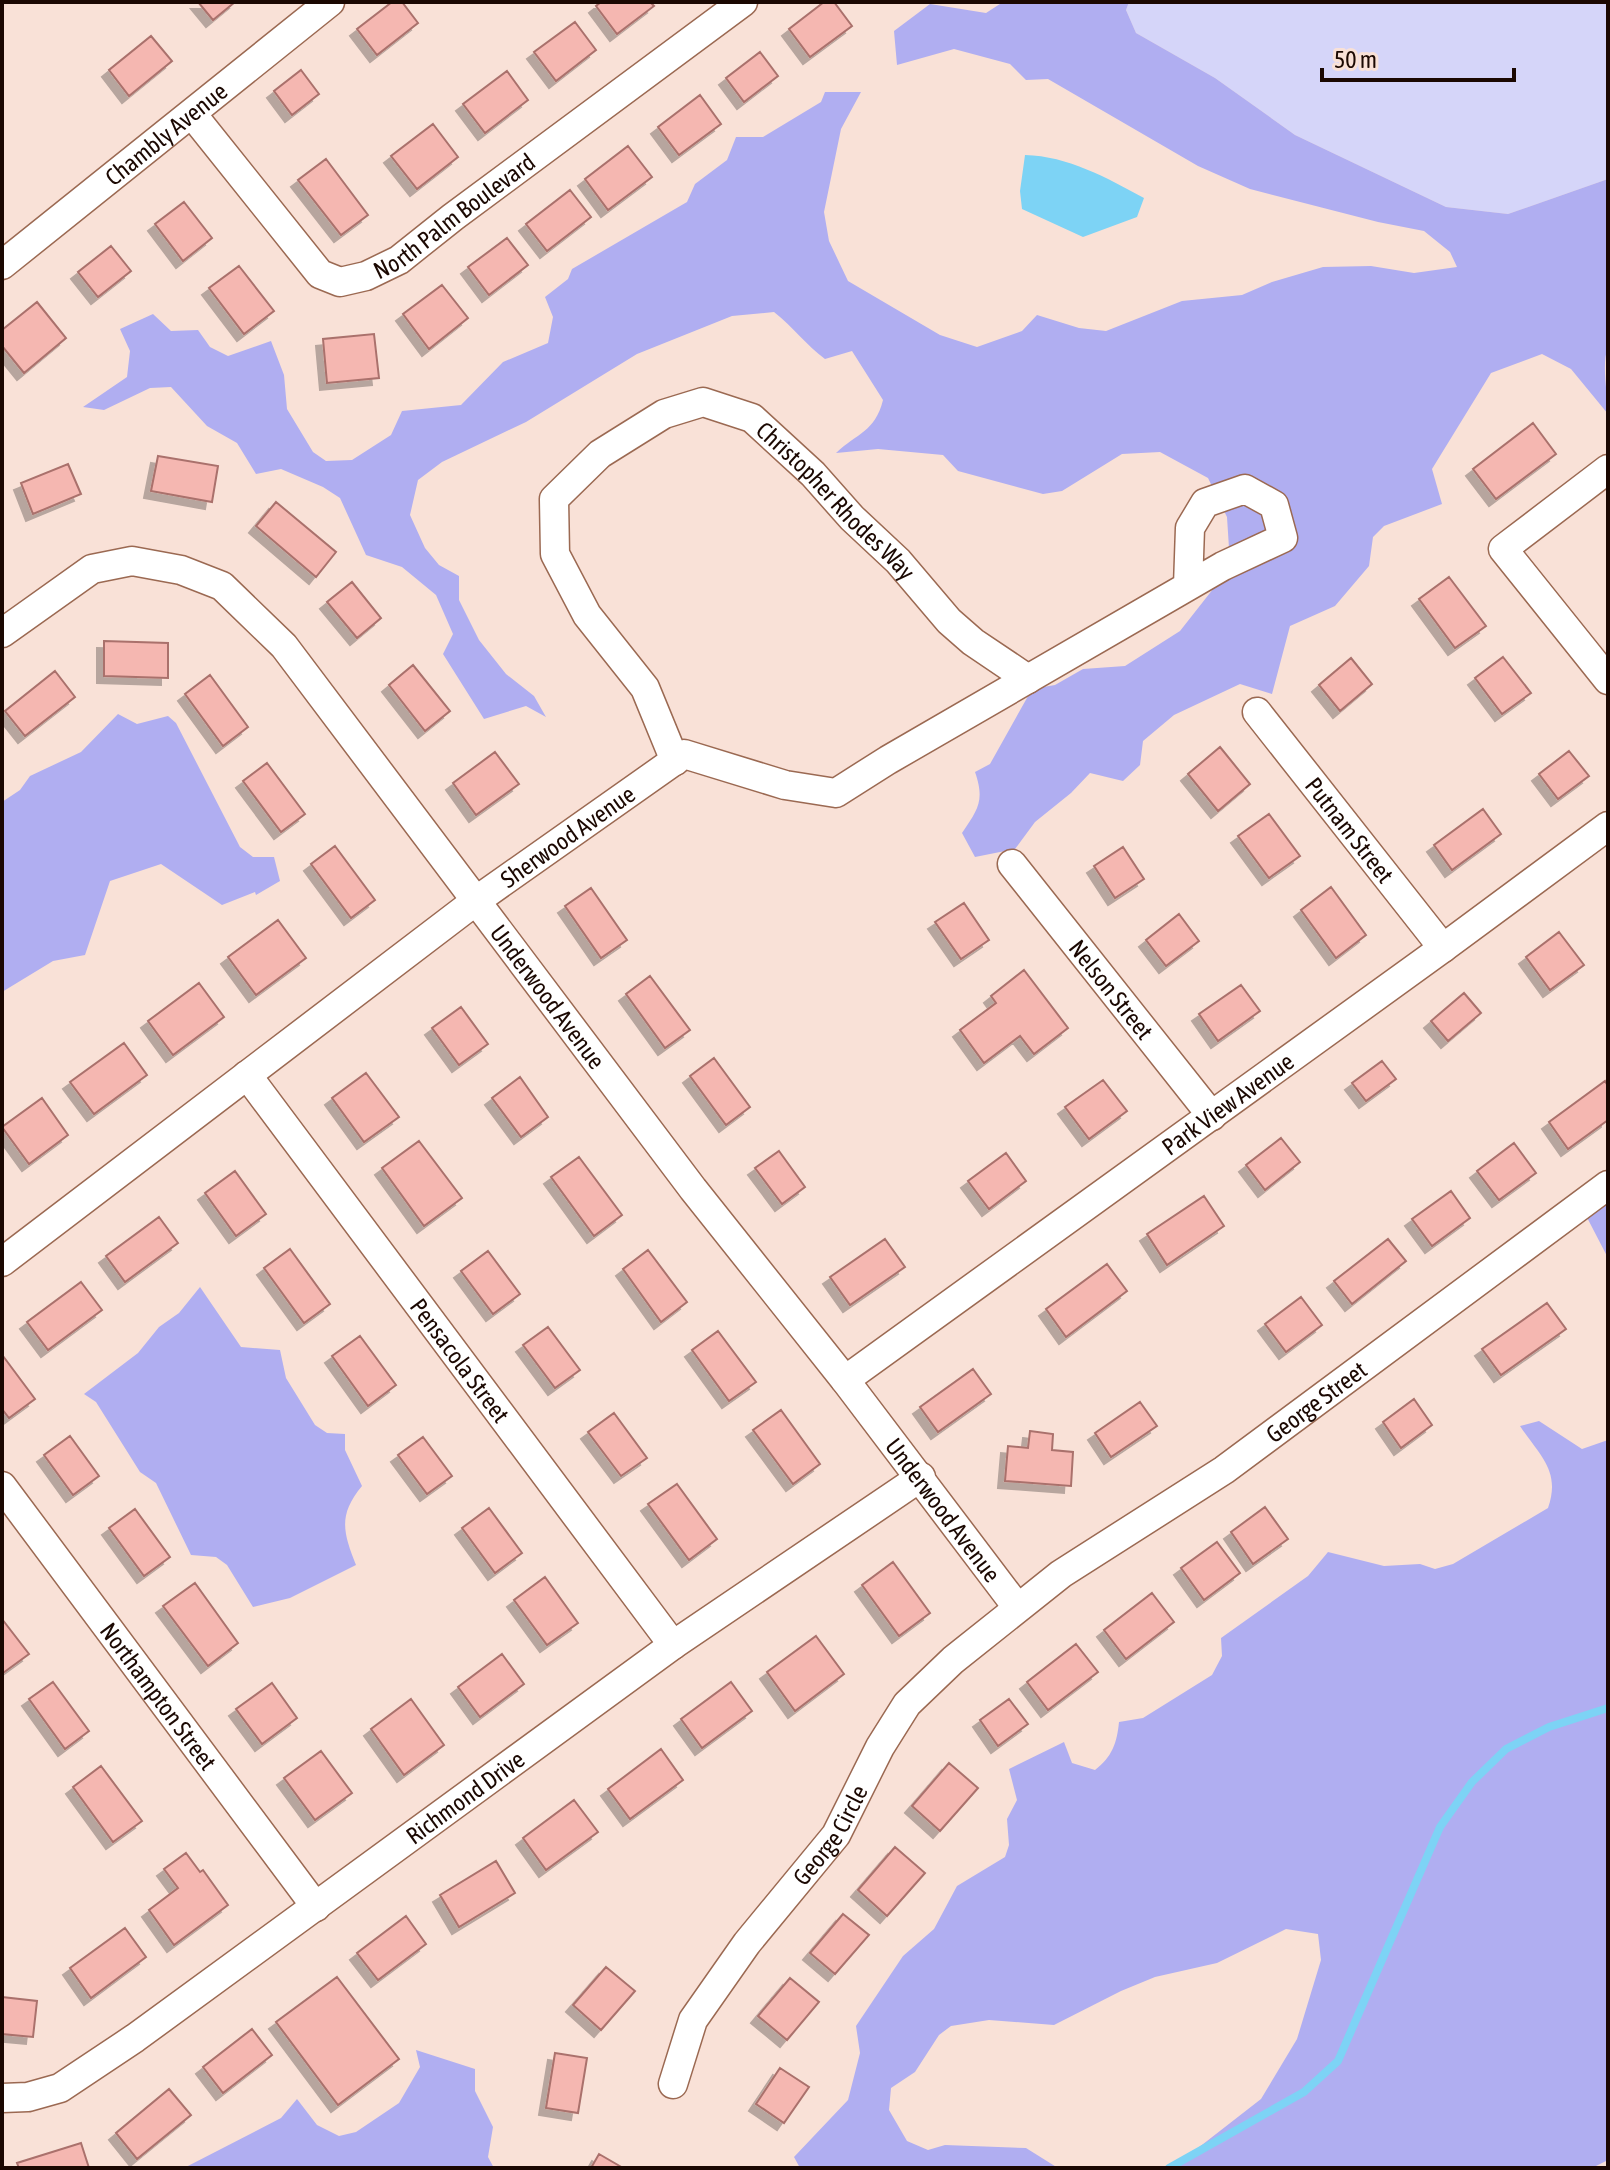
<svg xmlns="http://www.w3.org/2000/svg" width="1610" height="2170" font-family="'Asap Condensed',sans-serif">
<style>
.green{fill:#d5d5f9}
.forest{fill:#b0aef1}
.water{fill:#7dd3f5}
.lines{fill:none;stroke-linecap:round;stroke-linejoin:round}
.stream{stroke:#7dd3f5;stroke-width:8}
.building{fill:#f5b7b1;stroke:#aa716c;stroke-width:2;filter:url(#shadow)}
.minor-casing{stroke:#9b6952;stroke-width:31}
.minor{stroke:#fff;stroke-width:28}
.labels{text-anchor:middle;dominant-baseline:central;stroke-width:6;stroke-linejoin:round;paint-order:stroke}
.street-label{font-size:24px;fill:#1b0802;stroke:#f9e1d7}
</style>
<defs>
<filter id="shadow"><feDropShadow dx="-7" dy="7" stdDeviation="0" flood-color="#0004"/></filter>
</defs>
<rect width="100%" height="100%" fill="#f9e1d7"/>
<path class="green" d="M1129,2h479v177l-100,35 -62,-7 -151,-72 -80,-57 -79,-45 -10,-23z"/>
<path class="forest" d="M1003,2h126l-3,8 10,23 79,45 80,57 151,72 62,7 100,-35v168c-7,18 0,46 0,67l-37,-45 -29,-15 -51,19 -59,96 10,35 -58,22 -11,11 -4,29 -34,40 -45,20 -18,68 -32,-10 -66,31 -31,26 -3,24 -17,16 -33,-8 -19,20 -36,29 -20,27 -40,8 -13,-24c16,-24 23,-32 13,-61l15,-8 42,-75 23,-4 28,-16 42,-3 55,-35 37,-47 12,-36 -2,-31 -19,-39 -48,-26 -38,2 -60,37 -19,3 -85,-23 -15,-16 -65,-6 -42,4c21,-20 39,-21 47,-53l-31,-49 -27,8c-18,-13 -32,-32 -51,-47l-42,4 -95,38 -111,68 -84,40 -24,18 -8,35 15,33 14,17 20,11v24l20,40 27,34 28,22 12,21 -20,-11 -42,13 -41,-65 10,-20 -17,-39 -34,-28 -36,-12 -26,-57 -17,-11 -42,-18 -25,5 -19,-31 -30,-17 -36,-39 -21,1 -46,22 -21,-3 44,-30 3,-26 -10,-22 33,-15 18,17 27,-1 12,17 18,9 43,-15 13,34 3,34 26,43 13,9 26,-1 39,-25 11,-24 59,-6 42,-43 45,-19 5,-26 -8,-20 23,-18 4,-10 115,-67 8,-18 32,-24 9,-23h27l58,-35 4,-10h36l-20,37 -17,83 5,29 19,40 92,54 37,12 45,-16 15,-16 42,13 27,3 76,-30 60,-6 30,-13 51,-15 48,-1 43,7 43,-6 -7,-15 -26,-21 -46,-9 -128,-33 -52,-23 -150,-87 -22,1 -16,-16 -56,-15 -57,16 -3,-34 36,-27 56,9z
M118,714l19,10 31,-8 8,7 64,124 13,10h21l6,24 -24,14 -1,-3 -33,13 -61,-41 -51,17 -25,74 -32,6 -51,31v-190l18,-12 10,-14 51,-24z
M1608,1184v74l-28,-54z
M200,1287l41,60 39,3 6,28 29,47 12,8 18,1v16l17,36c-24,29 -19,46 -6,79l-66,33 -37,9 -26,-42 -11,-8 -25,-2 -35,-72 -16,-11 -44,-70 -12,-8 54,-41 21,-26 20,-14z
M1539,1421l43,28 26,-9v720l-16,8h-424l21,-13 72,-56 36,-60 24,-79 -3,-26 -32,-5 -69,34 -62,14 -34,14 -67,34 -65,-5 -38,6 -12,9 -24,37 -24,16 -2,22 18,31 21,9 17,-5 81,3 32,20h-258l-6,-11 54,-57 12,-47 -4,-27 47,-70 31,-27 23,-43 48,-29 4,-12 -2,-26 10,-19 -8,-31 55,-27 8,21 23,7c17,-13 22,-27 24,-48l24,-4 69,-43 10,-19 -1,-18 87,-62 20,-24 56,14 36,-2 15,5 18,-5 95,-56c13,-37 -8,-52 -28,-82z
M416,2050l59,19v22l18,36 -5,30 6,11h-310l97,-50 16,-19 20,26 22,11 17,-4 43,-29 21,-36z"/>
<path class="water" d="M1025,155c43,1 82,23 119,43l-7,19 -54,20 -61,-28 -2,-18z"/>
<g class="lines">
<path class="stream" d="M1169,2168l135,-76 34,-31 102,-234 32,-45 34,-33 43,-22 59,-19"/>
</g>
<path class="building" d="M198,2h37l-22,18z
M392,2h10l16,21 -41,32 -20,-26z
M601,2h49l4,4 -37,28 -21,-28z
M824,2h10l18,24 -42,31 -21,-28z
M575,22l21,28 -40,31 -22,-29z
M151,36l21,25 -43,35 -20,-26z
M760,52l18,24 -34,26 -18,-24z
M301,70l18,24 -27,21 -18,-24z
M507,71l21,29 -43,33 -22,-29z
M700,95l21,29 -42,31 -21,-28z
M433,124l25,33 -41,32 -26,-33z
M628,146l24,31 -44,33 -23,-31z
M326,159l42,56 -27,20 -43,-55z
M570,190l21,27 -44,34 -21,-27z
M184,202l28,36 -29,23 -28,-37z
M507,238l21,27 -39,30 -21,-28z
M111,246l20,25 -33,26 -20,-25z
M239,266l35,45 -30,23 -35,-46z
M442,285l26,33 -39,31 -26,-35z
M37,302l29,36 -42,35 -22,-27v-16z
M374,334l5,44 -52,5 -4,-44z
M1533,423l23,31 -60,45 -23,-30z
M158,456l60,10 -6,36 -61,-11z
M68,464l13,30 -48,20 -12,-31z
M276,502l60,50 -20,25 -60,-51z
M1449,577l37,49 -31,22 -36,-49z
M352,582l29,36 -24,20 -30,-36z
M104,641l64,2v35l-64,-2z
M1503,657l28,36 -29,21 -27,-36z
M1351,658l21,26 -32,27 -21,-26z
M413,665l37,46 -25,20 -36,-46z
M55,671l20,26 -50,39 -20,-25z
M210,675l38,52 -25,19 -38,-52z
M1220,747l30,37 -32,27 -30,-37z
M1569,751l20,25 -31,23 -19,-25z
M495,752l24,32 -43,31 -23,-32z
M267,763l38,51 -24,18 -38,-51z
M1483,809l18,25 -49,36 -18,-25z
M1269,814l31,42 -31,22 -31,-42z
M335,846l40,54 -24,18 -40,-54z
M1123,847l21,32 -29,19 -21,-32z
M1331,887l35,48 -30,23 -35,-48z
M591,888l36,52 -26,18 -36,-52z
M964,903l25,37 -28,19 -26,-37z
M1179,914l20,27 -33,25 -20,-26z
M278,920l28,38 -50,37 -28,-38z
M1559,932l25,33 -34,25 -24,-33z
M1024,970l44,58 -34,26 -14,-18 -36,27 -24,-33 36,-27 -5,-7z
M650,976l40,54 -25,18 -39,-54z
M199,983l25,34 -51,38 -25,-34z
M1241,985l19,26 -42,30 -19,-27z
M1464,993l17,20 -33,28 -17,-20z
M461,1007l27,37 -29,21 -27,-37z
M124,1043l23,32 -53,39 -24,-32z
M714,1058l36,49 -24,18 -36,-49z
M1382,1061l14,18 -30,22 -14,-18z
M366,1073l33,44 -35,25 -32,-44z
M520,1077l28,40 -27,20 -29,-39z
M1103,1080l24,31 -38,28 -24,-32z
M1605,1081l3,5v34l-40,29 -19,-27z
M42,1098l26,37 -39,29 -27,-37z
M1281,1138l19,24 -35,28 -19,-25z
M419,1141l43,57 -38,28 -42,-58z
M1514,1143l22,30 -37,27 -22,-29z
M779,1151l26,36 -23,17 -27,-36z
M1006,1153l20,28 -37,28 -21,-28z
M579,1157l43,58 -28,21 -43,-59z
M235,1171l31,43 -30,22 -31,-43z
M1451,1191l19,27 -38,28 -20,-27z
M1204,1196l20,30 -57,39 -20,-31z
M159,1217l19,26 -53,39 -19,-26z
M885,1239l20,28 -55,38 -20,-28z
M1388,1239l18,22 -54,43 -18,-23z
M290,1249l40,55 -26,19 -40,-55z
M648,1250l39,52 -26,20 -38,-53z
M488,1251l32,43 -27,20 -32,-43z
M1107,1264l20,27 -61,46 -20,-28z
M81,1282l21,28 -54,40 -21,-28z
M1301,1297l21,28 -36,27 -21,-28z
M1547,1303l19,26 -65,46 -19,-26z
M548,1327l32,43 -25,18 -32,-43z
M718,1331l38,51 -27,19 -37,-51z
M360,1336l36,49 -28,21 -36,-50z
M3,1356l32,43 -26,19 -7,-9z
M973,1369l18,25 -53,38 -18,-25z
M1414,1399l18,26 -31,23 -18,-26z
M1140,1402l17,24 -46,31 -16,-24z
M781,1410l39,54 -27,20 -40,-54z
M614,1413l33,45 -26,18 -33,-44z
M1030,1431l23,3 -1,16 21,2 -2,34 -66,-5 3,-35 20,2z
M70,1436l29,40 -26,19 -29,-40z
M423,1437l29,39 -25,18 -29,-39z
M677,1484l40,55 -28,21 -41,-56z
M1265,1507l23,32 -35,25 -22,-32z
M489,1508l33,45 -27,20 -33,-45z
M135,1509l35,48 -26,19 -35,-48z
M1217,1542l23,31 -36,27 -23,-32z
M893,1562l37,51 -31,23 -37,-51z
M545,1577l33,46 -31,22 -33,-45z
M195,1583l43,60 -30,23 -45,-60z
M1152,1593l22,29 -48,37 -22,-29z
M2,1619l27,35 -26,19 -1,-1z
M816,1636l28,38 -49,37 -28,-39z
M1076,1644l22,28 -50,38 -21,-28z
M502,1654l22,30 -44,33 -22,-30z
M53,1682l36,49 -24,18 -36,-50z
M731,1682l21,29 -50,37 -21,-29z
M272,1683l25,35 -35,26 -26,-35z
M411,1699l33,46 -40,30 -33,-46z
M1009,1699l19,25 -30,22 -18,-26z
M661,1749l22,31 -53,39 -22,-30z
M321,1751l31,42 -37,27 -31,-42z
M949,1763l29,25 -38,43 -28,-25z
M101,1766l41,55 -29,21 -40,-55z
M574,1800l24,32 -52,38 -23,-32z
M895,1847l30,26 -38,43 -29,-26z
M186,1853l14,19 3,-2 25,35 -54,40 -25,-35 29,-22 -14,-19z
M496,1861l19,32 -56,34 -19,-32z
M843,1914l26,21 -34,39 -25,-21z
M406,1916l20,28 -48,36 -21,-27z
M125,1928l21,29 -55,41 -21,-30z
M606,1967l29,24 -34,39 -28,-25z
M337,1977l62,82 -61,46 -62,-83z
M790,1978l29,24 -32,38 -29,-24z
M2,1997l35,4 -4,36 -31,-3z
M252,2029l20,26 -49,38 -20,-26z
M555,2053l32,5 -9,55 -32,-5z
M780,2068l29,19 -25,36 -28,-19z
M169,2089l22,26 -54,44 -21,-26z
M81,2143l8,25h-70l-2,-5z
M599,2154l24,14h-32z"/>
<g class="lines">
<defs>
<g id="minor">
<path id="s1" d="M192,114l128,160 20,8 26,-6 33,-16 54,-43 290,-215"/>
<path id="s2" d="M2,265l328,-263"/>
<path d="M1608,469l-105,80 105,131"/>
<path id="s3" d="M2,633l90,-64 40,-8 49,9 41,16 62,60 409,543 152,191 172,227"/>
<path id="s4" d="M1257,712l186,236"/>
<path id="s5" d="M675,761l-30,-73 -58,-73 -32,-61 -1,-55 46,-45 64,-40 39,-12 49,16 61,56 39,44 46,43 51,60 24,21 55,37"/>
<path id="s6" d="M1012,864l200,252"/>
<path id="s7" d="M247,1075l426,570"/>
<path id="s8" d="M2,1262l475,-362 207,-146 101,31 51,8 52,-33 335,-194 60,-28 -9,-33 -29,-16 -40,14 -15,25 -2,58"/>
<path id="s9" d="M845,1380l598,-432 165,-122"/>
<path id="s10" d="M2,1486l314,421"/>
<path id="s11" d="M673,2084l20,-64 54,-77 89,-108 44,-88 27,-43 46,-44 108,-86 163,-104 384,-285"/>
<path id="s12" d="M2,2098l26,-1 32,-9 75,-50 538,-393 248,-168"/>
</g>
</defs>
<use href="#minor" class="minor-casing"/>
<use href="#minor" class="minor"/>
</g>
<g class="labels">
<g class="street-label">
<text stroke="none"><textPath href="#s2" startOffset="210">Chambly Avenue</textPath></text>
<text stroke="none"><textPath href="#s1" startOffset="360">North Palm Boulevard</textPath></text>
<text stroke="none"><textPath href="#s5" startOffset="646">Christopher Rhodes Way</textPath></text>
<text stroke="none"><textPath href="#s4" startOffset="150">Putnam Street</textPath></text>
<text stroke="none"><textPath href="#s8" startOffset="708">Sherwood Avenue</textPath></text>
<text stroke="none"><textPath href="#s6" startOffset="160">Nelson Street</textPath></text>
<text stroke="none"><textPath href="#s3" startOffset="770">Underwood Avenue</textPath></text>
<text stroke="none"><textPath href="#s9" startOffset="472">Park View Avenue</textPath></text>
<text stroke="none"><textPath href="#s7" startOffset="356">Pensacola Street</textPath></text>
<text stroke="none"><textPath href="#s11" startOffset="960">George Street</textPath></text>
<text stroke="none"><textPath href="#s3" startOffset="1418">Underwood Avenue</textPath></text>
<text stroke="none"><textPath href="#s10" startOffset="262">Northampton Street</textPath></text>
<text stroke="none"><textPath href="#s12" startOffset="558">Richmond Drive</textPath></text>
<text stroke="none"><textPath href="#s11" startOffset="298">George Circle</textPath></text>
</g>
</g>
<rect width="1610" height="2170" fill="none" stroke="#1b0802" stroke-width="8"/>
<path d="M1322 68v12h192v-12" fill="none" stroke="#1b0802" stroke-width="4"/>
<text x="1334" y="68" font-size="24" fill="#1b0802" stroke="#f9e1d7" stroke-width="6" paint-order="stroke">50 m</text>
</svg>
